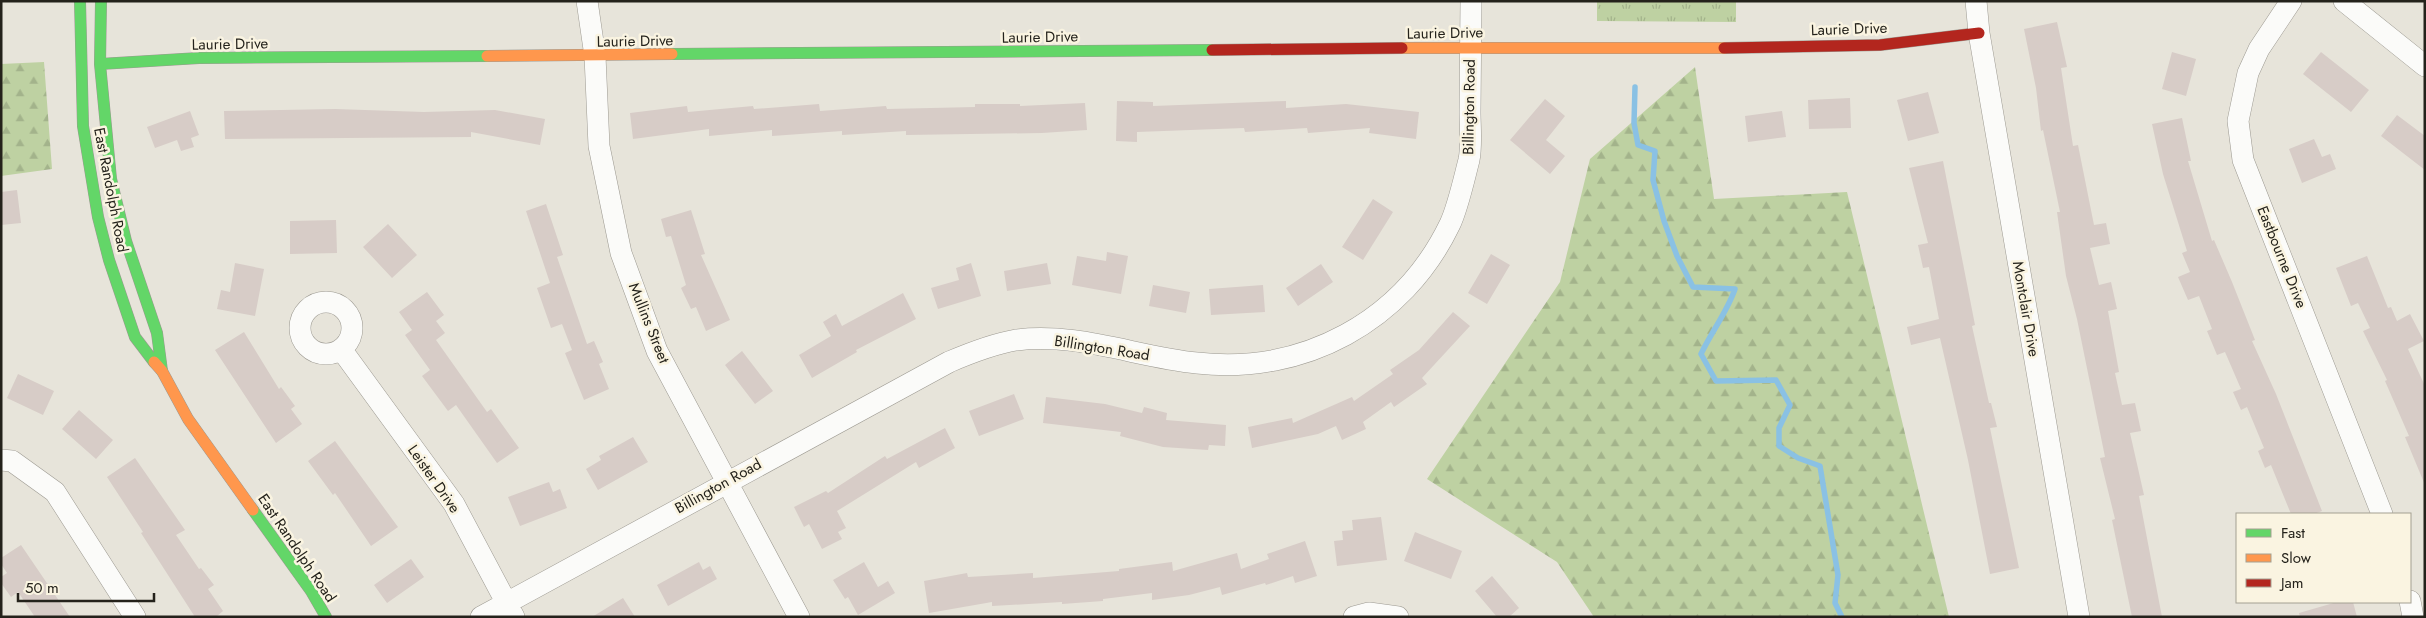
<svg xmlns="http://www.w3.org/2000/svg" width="2426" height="618" font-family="Jost,sans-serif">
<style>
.grass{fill:url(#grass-tufts)}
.forest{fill:url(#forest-firs)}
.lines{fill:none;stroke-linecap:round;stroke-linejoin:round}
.stream{stroke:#8ac1e4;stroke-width:5.5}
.building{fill:#d7ccc7}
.street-casing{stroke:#9c9991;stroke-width:22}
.fast-casing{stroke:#9c9991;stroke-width:12}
.slow-casing{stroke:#9c9991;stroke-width:12}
.jam-casing{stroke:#9c9991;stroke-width:12}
.street{stroke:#fbfbf9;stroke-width:21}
.fast{stroke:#63d668;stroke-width:11}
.slow{stroke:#ff974d;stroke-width:11}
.jam{stroke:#b3261e;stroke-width:11}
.labels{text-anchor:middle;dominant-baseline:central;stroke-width:5;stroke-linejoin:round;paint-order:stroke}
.street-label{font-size:15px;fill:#24221b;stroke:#faf4e1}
</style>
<defs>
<pattern id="grass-tufts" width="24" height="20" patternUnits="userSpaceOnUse" patternTransform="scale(1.25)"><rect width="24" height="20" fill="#bed1a2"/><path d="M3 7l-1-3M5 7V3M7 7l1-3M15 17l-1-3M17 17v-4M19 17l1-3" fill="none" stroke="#a3b38b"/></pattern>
<pattern id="forest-firs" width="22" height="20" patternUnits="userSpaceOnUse" patternTransform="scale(1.25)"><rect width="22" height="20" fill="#bed1a2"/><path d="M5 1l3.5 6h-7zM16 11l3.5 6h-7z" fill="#a3b38b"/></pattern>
</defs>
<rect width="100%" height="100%" fill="#e7e4da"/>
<path class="grass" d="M1597,1h139v21l-139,-1z"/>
<path class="forest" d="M44,62l8,107 -51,7v-112z
M1695,67l19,132 133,-7 102,425h-355l-37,-55 -130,-83 133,-197 30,-123z"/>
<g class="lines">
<path class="stream" d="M1635,87l-1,36 4,22 17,6 -2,29 11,41 13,35 16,31 42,2c-8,23 -23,42 -34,65l15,27 60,-1 14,25 -11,23v18l19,12 22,8 18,109 -3,28 7,14"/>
</g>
<path class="building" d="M2057,22l10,45 -6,1 12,78 5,-1 16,80 12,-2 4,21 -20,4 9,37 12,-3 6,27 -9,2 11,61 -4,1 7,32 13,-2 6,28 -11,2 14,62 -5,1 23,121h-30l-20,-97 3,-1 -15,-61 5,-1 -28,-138 -11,-43 -9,-64h3l-17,-82 -2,1 -5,-43 -12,-59z
M2172,52l24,7 -10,37 -24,-7z
M2321,52l48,38 -18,22 -48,-38z
M1928,92l11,41 -31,8 -11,-41z
M1850,98l1,30 -42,1 -1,-29z
M1545,99l20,17 -19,24 19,16 -15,18 -40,-34z
M1117,101l36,1v4l133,-5v7l60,-4 73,8 -3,27 -47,-6 1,-5 -62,5 -1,-5 -62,4 -1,-4 -107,4v10l-21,-1z
M1085,103l2,27 -45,3 -136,2v-4l-64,4v-4l-70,5v-6l-63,6v-7l-76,10 -3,-26 57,-7 1,6 65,-6 1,3 65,-5 1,7 66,-5 1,3 88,-2v-3h45v2z
M335,109l89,3 71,-2 50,9 -5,26 -69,-13v5l-246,2 -1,-28z
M190,111l9,24 -8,3 3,9 -13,4 -4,-11 -22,8 -8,-21z
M1782,111l4,26 -38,5 -3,-26z
M2397,115l28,21v34l-44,-34z
M2182,118l9,43h-3l24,80 2,-1 18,42 23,58 -3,1 24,53 46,117 -8,3h-23l-20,-49 -6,3 -7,-17 6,-3 -17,-41 -6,3 -8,-18 8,-3 -16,-37 -8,3 -10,-24 5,-2 -13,-33 -11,4 -10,-23 12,-5 -8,-19 5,-2 -24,-77 -11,-50z
M2314,139l8,18 8,-3 6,15 -34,14 -13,-34z
M1943,161l32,164 -3,1 17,77h2l6,24 -7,1 29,140 -29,6 -22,-114 -28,-122 -29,7 -4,-18 32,-8 -10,-52 -6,1 -5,-23 10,-2 -19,-75z
M17,190l4,33 -20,2v-33z
M1373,199l20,13 -30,48 -21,-13z
M546,204l17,51 -6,2 30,87 7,-3 9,21 -4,2 10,25 -25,11 -19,-47 7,-3 -10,-26 -11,4 -14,-40 13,-5 -24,-72z
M691,210l14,44 -4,1 29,65 -24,11 -10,-24 -5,2 -10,-21 5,-3 -15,-49 -5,1 -5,-18z
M336,220l1,33 -47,1v-33z
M388,224l29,31 -25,23 -29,-31z
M1107,252l21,4 -7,38 -49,-9 5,-29 29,5z
M1491,254l19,11 -23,39 -19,-11z
M2367,256l21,52 3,-1 6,14 13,-7 14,27 -16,8 17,37v99l-20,-48 4,-1 -24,-55 2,-1 -24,-49 7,-3 -12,-25 -7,3 -15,-38z
M235,263l29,6 -9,47 -38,-7 4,-19 9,2z
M971,263l10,33 -43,13 -7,-21 28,-8 -3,-12z
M1047,263l4,21 -44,7 -3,-20z
M1321,264l12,18 -35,24 -12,-18z
M1153,285l37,7 -4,21 -37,-7z
M1263,285l2,27 -54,3 -2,-26z
M427,292l17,23 -8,6 9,12 -9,7 51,72 4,-3 28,39 -22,15 -41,-58 -8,6 -26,-35 8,-6 -25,-35 7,-5 -13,-18z
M903,293l13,26 -60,31 1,2 -45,26 -13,-23 32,-19 -8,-14 13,-8 6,12z
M1453,312l17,14 -48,52 5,6 -33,23 -3,-5 -28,20 3,7 -24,11 -6,-14 -18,8 -66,14 -4,-21 44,-9 1,5 59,-26 2,4 39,-27 -3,-4 29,-20z
M244,332l35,57 2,-2 14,19 -4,3 11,15 -26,19 -61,-93z
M742,351l31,40 -18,13 -30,-39z
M18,374l36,17 -11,24 -36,-17z
M1014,394l10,25 -45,17 -10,-25z
M1046,397l59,7 37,9 2,-6 23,6 -1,7 60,5 -1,21 -16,-1 -1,5 -45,-3 -43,-11 1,-4 -78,-9z
M79,410l34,30 -17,19 -34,-30z
M945,428l10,20 -36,20 -3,-6 -79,49 9,17 -8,4 4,7 -20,10 -13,-25 -5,3 -10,-20 32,-16 2,2 57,-37 2,3z
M633,437l15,25 -50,28 -12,-21 15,-9 -2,-4z
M335,441l63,86 -27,19 -36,-53 -2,2 -25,-34z
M135,458l50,72 -9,5 23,34 2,-1 13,17 -6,4 15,22 -7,6h-21l-54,-84 2,-1 -36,-55z
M549,482l4,10 7,-3 7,19 -47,18 -12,-29z
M1381,517l6,43 -50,6 -3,-25 9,-1 -1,-9 11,-1 -1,-10z
M1415,532l47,19 -11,28 -47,-18z
M1305,541l12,35 -22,7 -2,-7 -27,9 -1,-2 -43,12 -2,-8 -31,8 -37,5v-7l-49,6v2l-41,3v-2l-70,4v-4l-63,11 -5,-32 43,-8 1,4 65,-4v5l86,-7v-2l53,-7 1,9 64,-18 4,16 28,-10 -2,-5z
M21,545l49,72h-35l-17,-25 -7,5 -10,-14v-6l6,-4 -6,-9v-6z
M411,559l13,18 -37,26 -13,-18z
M699,562l4,8 7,-4 7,13 -49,27 -11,-21z
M864,562l14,25 10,-6 7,12 -37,22 -10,-18 -3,2 -12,-19z
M1492,576l27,32 -10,9h-12l-22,-26z
M623,598l12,19h-43z
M2337,602h16l4,15h-57l-1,-4z"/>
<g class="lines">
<defs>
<path id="street" d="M587,1l8,55 4,90 22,107 36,98 142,266
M1976,1l3,32 100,584
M2291,1l-32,48 -11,24 -10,48 5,39 139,354
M2344,1l81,65
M300 328a26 26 0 1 1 52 0a26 26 0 1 1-52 0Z
M341,349l113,155 60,113
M1,460l11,1 43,31 80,125
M2410,601l3,16
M481,617l468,-255c21,-9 44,-18 67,-22 61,-8 121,17 181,23 106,12 206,-41 253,-139 8,-17 14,-45 19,-64 3,-15 1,-33 1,-48 0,-37 1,-74 1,-111
M1354,617l15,-4 29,4"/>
<path id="fast" d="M80,1l3,125 15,91 11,43 26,77 19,25
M101,1l-1,63 11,115 15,62 31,92 5,38
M672,54l540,-4
M100,64l99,-6 288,-2
M253,510l58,81 15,26"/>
<path id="slow" d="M1402,48h322
M487,56l185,-2
M154,362l8,9 26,48 65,91"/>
<path id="jam" d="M1724,48l156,-3 99,-12
M1212,50l190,-2"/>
</defs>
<use href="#street" class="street-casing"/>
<use href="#fast" class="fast-casing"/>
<use href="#slow" class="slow-casing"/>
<use href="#jam" class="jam-casing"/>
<use href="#street" class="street"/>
<use href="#fast" class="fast"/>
<use href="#slow" class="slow"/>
<use href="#jam" class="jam"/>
</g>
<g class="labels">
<g class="street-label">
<text transform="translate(1849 29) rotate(-2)">Laurie Drive</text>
<text transform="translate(1445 33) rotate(-1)">Laurie Drive</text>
<text transform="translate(1040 37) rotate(-1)">Laurie Drive</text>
<text transform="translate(635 41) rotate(-1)">Laurie Drive</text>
<text transform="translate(230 44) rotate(-1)">Laurie Drive</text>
<text transform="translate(1469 107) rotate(-89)">Billington Road</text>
<text transform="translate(111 190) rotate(79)">East Randolph Road</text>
<text transform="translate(2282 257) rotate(68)">Eastbourne Drive</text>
<text transform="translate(2026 309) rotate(80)">Montclair Drive</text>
<text transform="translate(649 323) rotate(68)">Mullins Street</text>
<text transform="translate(1102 348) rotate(9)">Billington Road</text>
<text transform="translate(434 479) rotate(55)">Leister Drive</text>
<text transform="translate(718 486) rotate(-29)">Billington Road</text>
<text transform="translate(297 548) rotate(56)">East Randolph Road</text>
</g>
</g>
<rect width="2426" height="618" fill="none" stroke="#24221b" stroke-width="5"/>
<rect x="2236" y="513" width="175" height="90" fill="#faf4e1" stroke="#a4a092"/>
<rect x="2246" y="529" width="25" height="8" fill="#63d668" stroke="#a4a092"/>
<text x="2281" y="538" font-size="15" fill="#24221b">Fast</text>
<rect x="2246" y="554" width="25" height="8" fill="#ff974d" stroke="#a4a092"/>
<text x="2281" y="563" font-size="15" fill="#24221b">Slow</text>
<rect x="2246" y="579" width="25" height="8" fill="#b3261e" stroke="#a4a092"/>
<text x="2281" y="588" font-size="15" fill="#24221b">Jam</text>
<path d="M18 593v8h136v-8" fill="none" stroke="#24221b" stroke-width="2.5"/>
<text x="25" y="593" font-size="15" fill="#24221b" stroke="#faf4e1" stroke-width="4" paint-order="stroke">50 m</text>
</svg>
